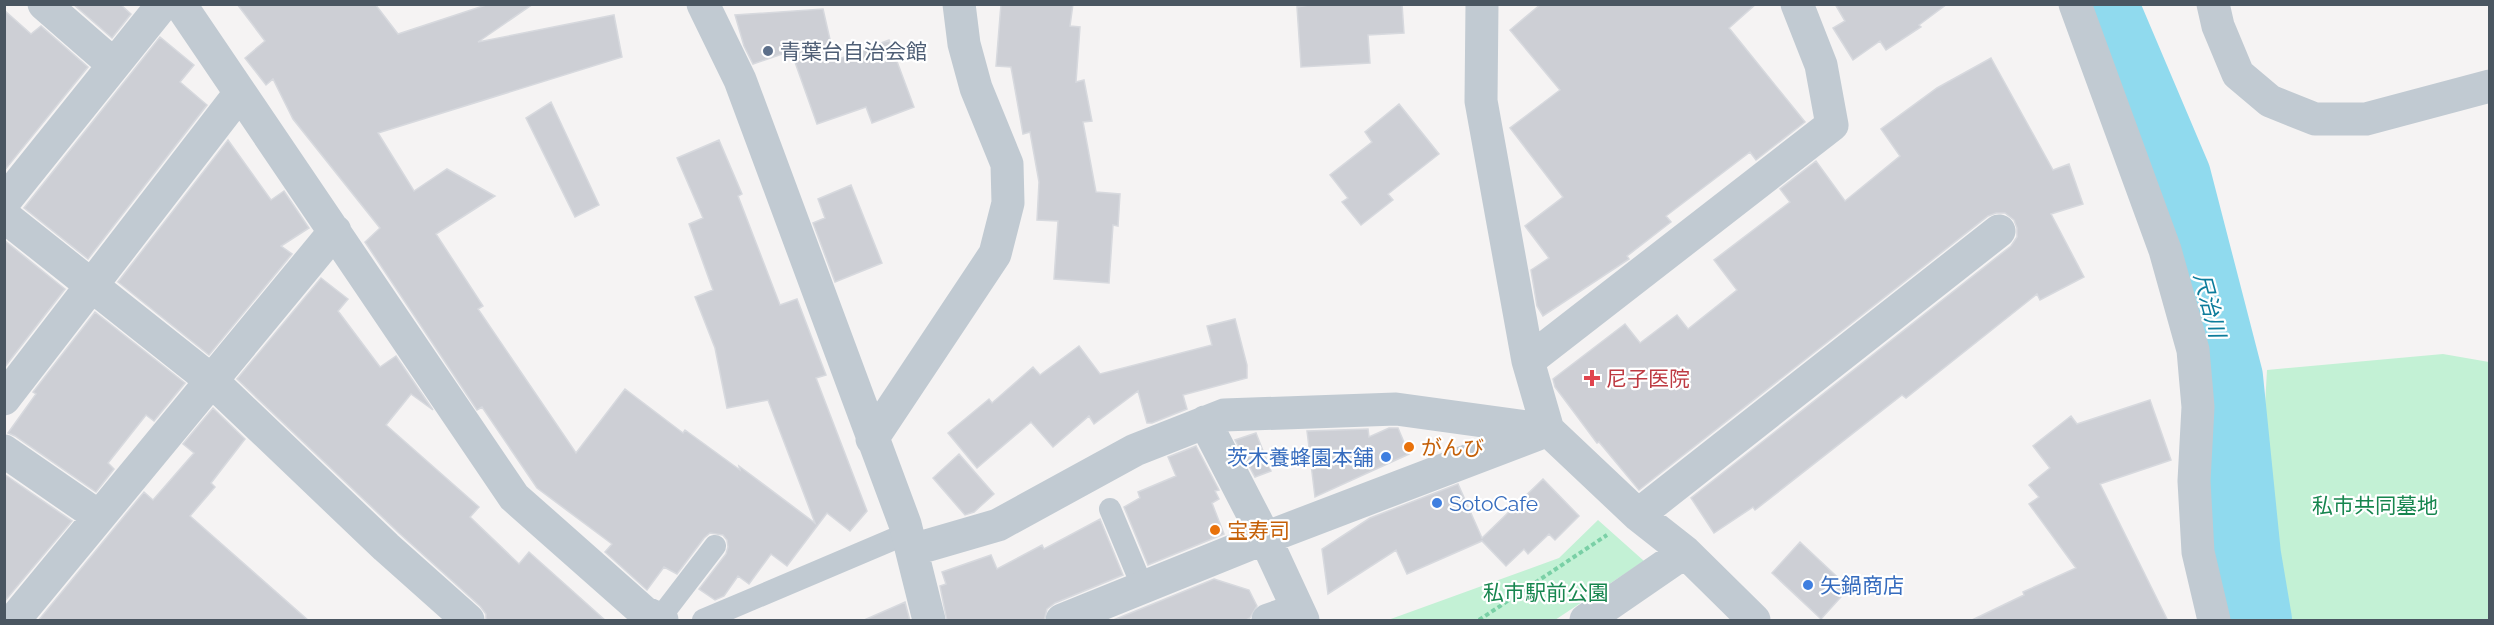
<svg xmlns="http://www.w3.org/2000/svg" width="2494" height="625" font-family="Raleway,'Noto Sans JP',sans-serif">
<style>
.green{fill:#c3f1d5}
.lines{fill:none;stroke-linecap:round;stroke-linejoin:round}
.river{stroke:#90daee;stroke-width:68}
.building{fill:#cdcfd5;stroke:#d7d9de;stroke-width:1.5}
.path{stroke:#7ad0a6;stroke-width:4;stroke-dasharray:4.5 3;stroke-linecap:butt}
.service{stroke:#c1cad2;stroke-width:22}
.minor{stroke:#c1cad2;stroke-width:33}
.service-dot{fill:#5c6f8a;stroke:#fff;stroke-width:2}
.health-dot{fill:#e0444e;stroke:#fff;stroke-width:2}
.food-dot{fill:#e8710a;stroke:#fff;stroke-width:2}
.shop-dot{fill:#3f7fe0;stroke:#fff;stroke-width:2}
.labels{text-anchor:middle;dominant-baseline:central;stroke-width:4.5;stroke-linejoin:round;paint-order:stroke}
.service-label{font-size:21px;fill:#4e5e75;stroke:#fff;text-anchor:start}
.health-label{font-size:21px;fill:#be3a42;stroke:#fff;text-anchor:start}
.food-label{font-size:21px;fill:#c56008;stroke:#fff;text-anchor:start}
.shop-label{font-size:21px;fill:#366cbe;stroke:#fff;text-anchor:start}
.park-label{font-size:21px;fill:#17864f;stroke:#fff}
.water-label{font-size:22px;font-style:italic;fill:#0c7c9b;stroke:#fff}
</style>
<rect width="100%" height="100%" fill="#f5f3f3"/>
<path class="green" d="M2443,354l46,8v258h-211l-20,-87 9,-163z
M1598,520l46,41 -89,59h-167l171,-62z"/>
<g class="lines">
<path class="river" d="M2104,4l73,172 52,201 18,178 11,65"/>
</g>
<path class="building" d="M73,4h47l11,10 -19,24z
M237,4h138l23,30 91,-30h44l-55,38 136,-27 8,42 -244,76 36,58 33,-22 48,27 -59,38 47,72 -5,3 98,144 49,-64 58,44 2,-3 55,40 -1,-4 76,57 -47,-123 -41,8 -12,-60 -20,-51 18,-7 -24,-66 14,-6 -26,-60 42,-18 23,54 -4,2 42,109 17,-6 29,76 -10,3 51,133 -17,20 -23,-18 -40,53 -16,-12 -22,30 -11,-8 -14,20 -9,4 -16,-11 27,-35 2,-7 -1,-7 -4,-5 -13,-2 -6,5 -27,36 -13,-7 -17,23 -42,-38 7,-8 -75,-56 -55,-81 -5,3 -112,-168 15,-14 -87,-109 -20,-40 -7,6 -21,-27 20,-17z
M1001,4h72l-3,22 10,1 -4,55 8,-2 8,41 -9,1 13,70 24,2 -2,32 -5,-1 -4,58 -55,-4 4,-58 -21,-1 2,-38 -9,-50 -7,2 -12,-67 -15,-1z
M1315,4h87l2,29 -36,2 2,28 -69,4 -4,-60z
M1541,4h215l-27,24 76,94 -49,38 -6,-8 -84,64 5,6 -44,34 2,3 -86,57 -6,-10 -6,-36 18,-12 -24,-32 38,-29 -53,-69 50,-38 -50,-60z
M1835,4h112l-28,21 2,2 -35,23 -6,-9 -27,19 -20,-32 12,-7z
M823,9l11,48 4,-2 1,4 50,-19 25,67 -42,16 -6,-16 -49,17 -26,-73 -38,13 -9,-18 -9,-31z
M4,10l27,24 10,-8 47,41 -84,104z
M160,37l34,28 -14,17 27,23 -119,154 -64,-51z
M1991,58l62,112 16,-6 14,40 -32,10 33,63 -44,23 -3,-6 -131,104 -4,-3 -147,115 -2,-3 -39,26 -23,-35 320,-252 6,-9v-9l-3,-8 -9,-7h-9l-8,3 -349,274 -40,-48 -2,1 -42,-56 -2,-8 72,-55 15,19 37,-28 11,14 49,-39 -23,-30 76,-58 -10,-13 36,-28 29,40 55,-45 -19,-27 56,-41z
M551,102l48,103 -24,12 -49,-99z
M1399,104l40,50 -51,40 5,6 -32,25 -19,-23 6,-4 -18,-23 42,-33 -7,-10z
M228,140l43,60 13,-9 25,37 -28,18 11,8 -83,101 -91,-73z
M851,185l31,78 -47,19 -22,-59 12,-5 -7,-19z
M4,240l61,49 -61,79z
M321,278l27,21 -10,12 42,56 16,-11 37,54 -22,-16 -25,31 93,82 -9,10 49,47 10,-12 77,69h-120v-7l-6,-8 -81,-73 -162,-154z
M95,312l90,71 -31,38 -8,-6 -38,48 6,6 -18,23 -81,-56 -7,-3 28,-39 -3,-2z
M1235,319l12,46v13l-64,17 4,14 -35,14h-5l-9,-32 -44,33 -5,-8 -36,31 -22,-25 -54,46 -29,-35 41,-34 3,4 41,-36 7,8 39,-29 21,28 112,-29 -5,-19z
M2150,400l21,60 -71,24 68,137h-198l54,-26 -1,-3 53,-24 -47,-64 10,-7 -10,-12 21,-17 -17,-22 38,-30 6,8z
M213,408l32,31 -34,44 4,4 -25,29 119,105h-271l106,-129 9,8 41,-47 -11,-9z
M1389,428h9l11,26 -94,43 -8,-66 61,-2 1,8z
M1256,433l15,38 -16,6 -20,-37z
M1196,446l23,44 -4,1 4,8 -7,4 12,31 -76,31 -24,-58 16,-9 -2,-6 38,-16 -8,-19z
M959,454l35,40 -20,18 -9,3 -32,-37z
M4,474l68,47 -68,81z
M1543,479l36,37 -24,24 -6,-6 -21,20 -4,-5 -18,17 -24,-25 -75,33 -11,-24 -68,44 -6,-45 48,-31 88,-34 24,54z
M1100,519l23,56 -68,28 -8,6 -3,12h-97l-7,-35 6,-2 -4,-12 49,-17 6,14 45,-24 2,4z
M1800,542l49,46 -28,31 -49,-46z
M1214,579l35,11 8,16 -7,12 -6,3h-133z
M905,602l5,19h-48z"/>
<g class="lines">
<path class="path" d="M1479,620l128,-85"/>
<path class="service" d="M1110,509l33,79
M659,619l56,-73
M703,620l205,-87"/>
<path class="minor" d="M44,4l70,61
M180,4l334,493 130,115 18,8
M703,4l37,76 165,444 24,96
M1482,4l-1,97 47,260
M2075,4l90,246 28,100 5,57 -4,74 4,71 16,68
M2213,4l5,22 20,48 32,27 45,18h51l124,-33
M4,202l159,-198
M4,216l208,165 174,166 82,73
M4,399l236,-306
M1205,422l60,116 278,-106
M872,439l123,-185 13,-51 -1,-39 -31,-76 -12,-44 -5,-40
M4,451l94,65
M1638,515l361,-284
M912,550l86,-25 137,-75 89,-35 172,-6 152,21
M14,620l321,-389
M1062,620l203,-82 38,82
M1268,620l29,-10
M1586,620l99,-68
M1754,620l-69,-68 -47,-37 -90,-85 -20,-69 304,-236 -11,-60 -24,-61"/>
</g>
<circle class="service-dot" cx="768" cy="51" r="6"/>
<path class="health-dot" d="M1589 369h6v6h6v6h-6v6h-6v-6h-6v-6h6z"/>
<g class="food-dot">
<circle cx="1409" cy="447" r="6"/>
<circle cx="1215" cy="530" r="6"/>
</g>
<g class="shop-dot">
<circle cx="1386" cy="457" r="6"/>
<circle cx="1437" cy="503" r="6"/>
<circle cx="1808" cy="585" r="6"/>
</g>
<g class="labels">
<g class="service-label">
<text x="780" y="51">青葉台自治会館</text>
</g>
<g class="health-label">
<text x="1606" y="378">尼子医院</text>
</g>
<g class="food-label">
<text x="1421" y="447">がんび</text>
<text x="1227" y="530">宝寿司</text>
</g>
<g class="shop-label">
<text x="1374" y="457" text-anchor="end">茨木養蜂園本舗</text>
<text x="1449" y="503">SotoCafe</text>
<text x="1820" y="585">矢鍋商店</text>
</g>
<g class="park-label">
<text x="2375" y="505">私市共同墓地</text>
<text x="1546" y="592">私市駅前公園</text>
</g>
<g class="water-label">
<text transform="translate(2210 305) rotate(75)">尺治川</text>
</g>
</g>
<rect width="2494" height="625" fill="none" stroke="#4a5661" stroke-width="12"/>
</svg>
